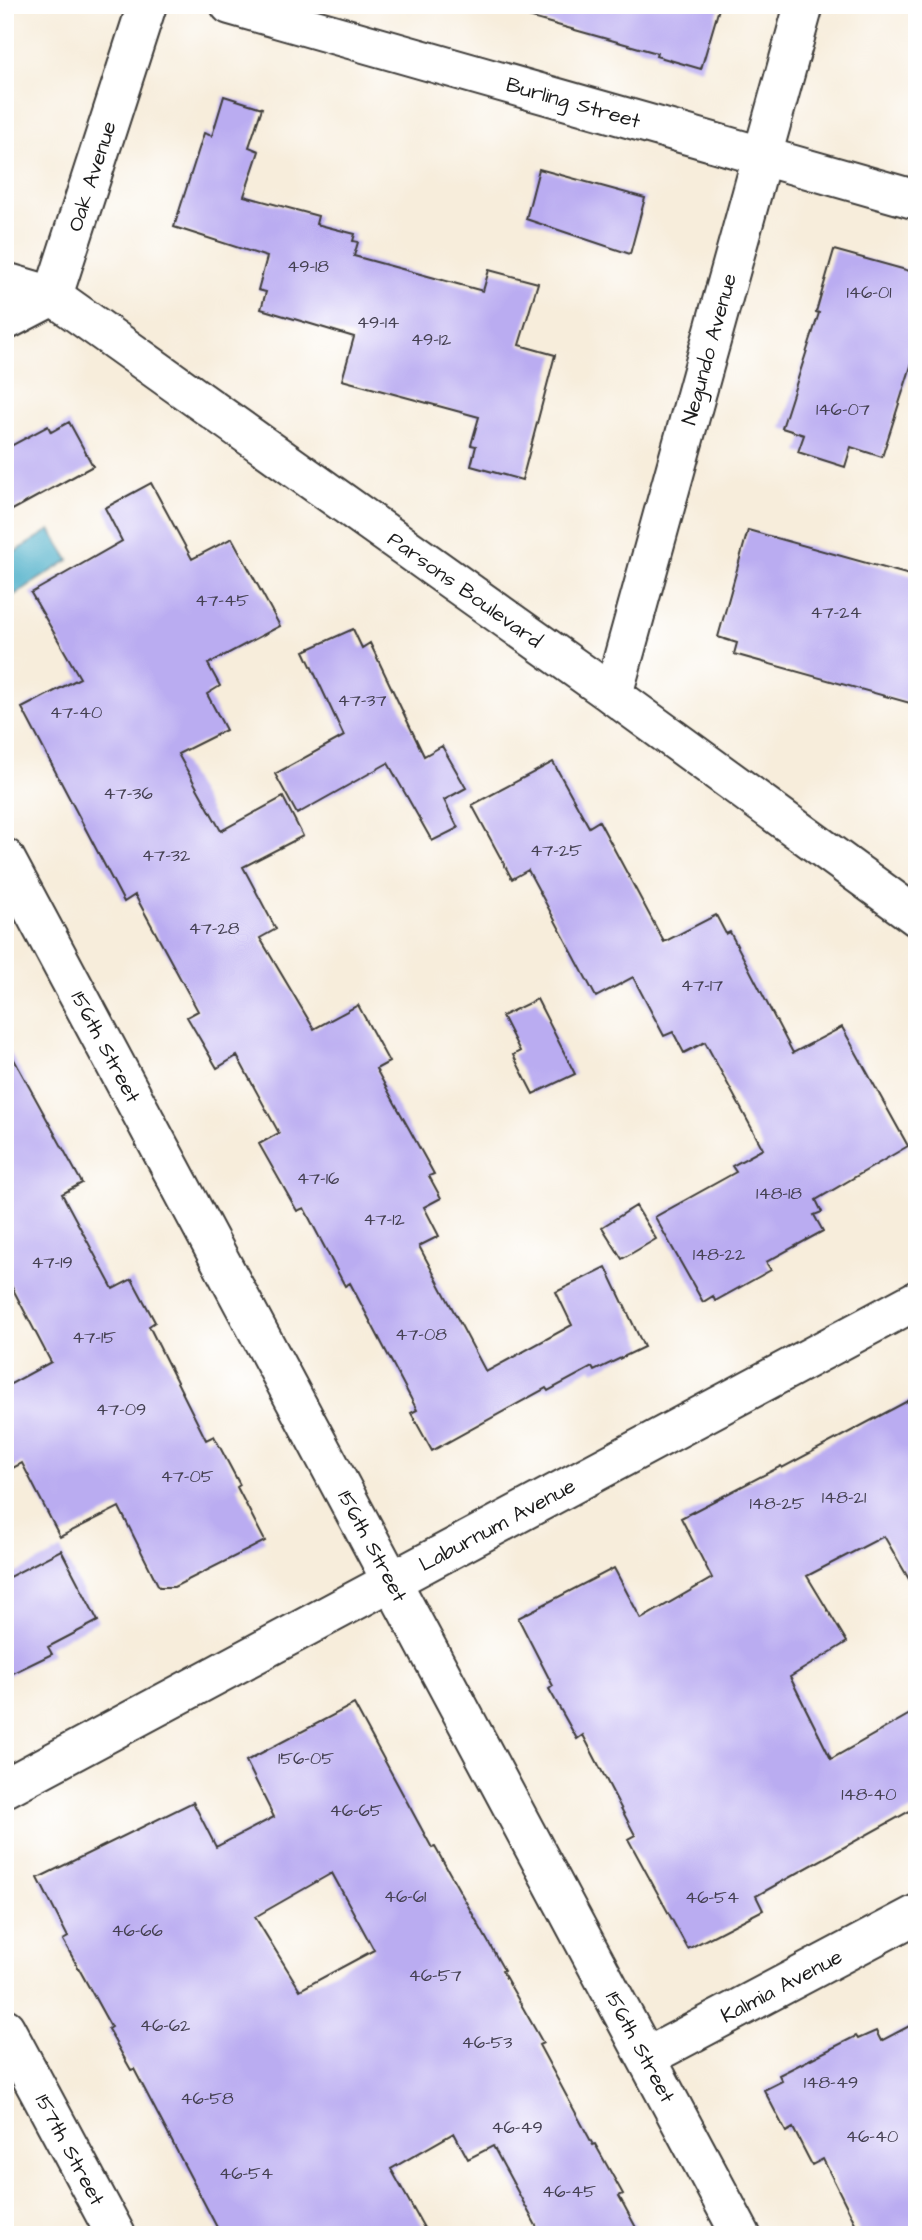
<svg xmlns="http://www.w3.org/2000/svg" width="922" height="2240" font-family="'Architects Daughter',sans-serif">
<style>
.water{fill:#48adc7;stroke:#326472;stroke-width:2}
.building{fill:#baacf1;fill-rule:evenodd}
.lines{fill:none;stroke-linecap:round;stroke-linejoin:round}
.street-casing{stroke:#3d3b39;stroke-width:42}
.street{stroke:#fff;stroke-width:38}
.labels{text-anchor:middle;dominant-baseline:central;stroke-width:6;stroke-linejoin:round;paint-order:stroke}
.number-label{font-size:18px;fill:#444051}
.street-label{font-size:21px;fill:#1c1c1c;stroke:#fff}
</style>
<rect width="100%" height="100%" fill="#fff"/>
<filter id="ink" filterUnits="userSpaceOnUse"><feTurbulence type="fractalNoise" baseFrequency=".0143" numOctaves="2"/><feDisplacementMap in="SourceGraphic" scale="14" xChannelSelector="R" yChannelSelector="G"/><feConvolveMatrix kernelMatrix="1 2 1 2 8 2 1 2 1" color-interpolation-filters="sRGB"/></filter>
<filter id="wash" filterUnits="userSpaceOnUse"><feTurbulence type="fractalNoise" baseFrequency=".00686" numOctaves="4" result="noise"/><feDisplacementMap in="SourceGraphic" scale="28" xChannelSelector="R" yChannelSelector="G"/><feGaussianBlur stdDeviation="1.57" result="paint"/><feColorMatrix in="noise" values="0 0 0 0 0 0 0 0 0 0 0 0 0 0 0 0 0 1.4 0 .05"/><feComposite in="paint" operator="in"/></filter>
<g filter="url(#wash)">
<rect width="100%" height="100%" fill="#f7eddb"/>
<path class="water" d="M50,530l19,30 -58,37 -6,-9v-30z"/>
<g id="blocks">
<path class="building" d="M527,5h193l-19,64 -45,-13 1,-3 -132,-37z
M224,96l38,12 -13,39 10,4 -15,45 74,20 -2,8 39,10 -2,7 5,1 -4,14 129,35 6,-21 49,13 -19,62 36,10 -33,125 -51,-14 5,-20 -5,-1 8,-28 -137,-37 12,-43 -93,-28 5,-17 -8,-2 9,-33 -93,-30 30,-94 8,3z
M539,169l106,29 -15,56 -104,-35z
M834,250l83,23v74l-35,110 -31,-10 -6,20 -47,-15 6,-17 -22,-7 37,-115 -3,-1z
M69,422l24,44 -88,48v-65l43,-23 3,6z
M151,483l41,76 40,-21 48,88 -72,38 12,22 -13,8 19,36 -48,24 43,77 62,-34 20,39 -60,31 33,62 -16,9 54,91 44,-24 31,57 -13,7 58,105 -5,2 12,22 -17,9 15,29 -20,10 67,126 86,-47 -16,-33 50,-25 38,80 -50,24 -2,-4 -44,24 -2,-3 -114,63 -21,-38 6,-3 -67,-127 -5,3 -41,-78 -7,3 -38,-67 20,-11 -42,-77 -20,12 -30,-51 11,-6 -63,-116 -11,7 -102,-194 58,-30 -49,-85 91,-52 -17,-33z
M748,530l169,47v128l-183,-51 3,-11 -19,-6z
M353,629l9,19 8,-5 54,113 18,-10 24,42 -22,12 14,28 -26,13 -44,-78 -91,51 -22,-40 69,-38 -40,-85z
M553,762l36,65 10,-6 65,121 52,-27 10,19 4,-2 63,121 49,-26 66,119 -92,54 6,12 -8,3 9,16 -57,31 5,8 -56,31 -2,-5 -10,6 -48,-85 81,-45 -4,-6 31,-17 -58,-107 -21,11 -11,-21 -9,4 -31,-59 -37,20 -68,-127 -16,9 -40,-74z
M537,999l38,75 -42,20 -20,-39 7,-4 -18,-35z
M5,1043l77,140 -20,11 51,95 19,-10 23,43 -6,4 57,114 8,-4 26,49 -3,2 28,54 -91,46h-15l-40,-80 -59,30 -38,-74 -17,9v-85l46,-25 -46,-88z
M636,1206l20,33 -34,20 -20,-32z
M917,1396v197l-33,-57 -77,40 40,66 -57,35 41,82 86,-49v97l-161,89 7,14 -75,39 -60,-110 7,-4 -52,-100 -6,4 -28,-50 4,-3 -35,-68 96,-50 27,51 71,-41 -31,-60 100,-52 1,2z
M61,1550l37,71 -50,26 4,7 -47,23v-98z
M354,1704l78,144 3,-1 69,123 -2,1 41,72 -4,2 54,100 2,-1 28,50 -4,2 21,39h-99l-48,-89 -25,13 -14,-26 -63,36 37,66h-207l-87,-166 -3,1 -23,-41 3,-2 -48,-87 5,-3 -30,-59 155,-76 23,45 58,-30 -28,-56zM332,1873l42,77 -74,40 -45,-73z
M917,2022v213h-56l-38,-76 -11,6 -19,-37 -7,4 -22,-42 18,-9 -3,-6 77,-39 2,3 18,-8 5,10z"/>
</g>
</g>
<g filter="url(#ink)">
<use href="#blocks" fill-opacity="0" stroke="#3d3b39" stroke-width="2"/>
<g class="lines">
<defs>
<g id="street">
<path id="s1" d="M230,5l687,195"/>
<path id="s2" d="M5,282l48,14 560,399 304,222"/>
<path id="s3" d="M5,321l48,-25 94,-291"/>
<path id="s4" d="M613,695l191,-690"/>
<path id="s5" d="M5,858l736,1377"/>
<path id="s6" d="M5,1788l912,-488"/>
<path id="s7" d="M5,2028l111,207"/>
<path id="s8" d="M647,2057l270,-143"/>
</g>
</defs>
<use href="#street" class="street-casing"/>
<use href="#street" class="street"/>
</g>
</g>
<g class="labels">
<g class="number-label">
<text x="308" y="266">49-18</text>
<text x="869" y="292">146-01</text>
<text x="378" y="322">49-14</text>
<text x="431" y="339">49-12</text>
<text x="843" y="409">146-07</text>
<text x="222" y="600">47-45</text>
<text x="836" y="612">47-24</text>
<text x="362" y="700">47-37</text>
<text x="76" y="712">47-40</text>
<text x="128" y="793">47-36</text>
<text x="556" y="850">47-25</text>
<text x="166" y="855">47-32</text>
<text x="214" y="928">47-28</text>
<text x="702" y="985">47-17</text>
<text x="318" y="1178">47-16</text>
<text x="779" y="1193">148-18</text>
<text x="384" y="1219">47-12</text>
<text x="719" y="1254">148-22</text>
<text x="52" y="1262">47-19</text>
<text x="421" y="1334">47-08</text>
<text x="94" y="1337">47-15</text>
<text x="121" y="1409">47-09</text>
<text x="187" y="1476">47-05</text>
<text x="844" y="1497">148-21</text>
<text x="777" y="1503">148-25</text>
<text x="306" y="1758">156-05</text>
<text x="869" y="1794">148-40</text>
<text x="356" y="1810">46-65</text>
<text x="405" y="1896">46-61</text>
<text x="712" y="1897">46-54</text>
<text x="137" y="1930">46-66</text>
<text x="435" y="1975">46-57</text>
<text x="165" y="2025">46-62</text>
<text x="487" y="2042">46-53</text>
<text x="831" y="2082">148-49</text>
<text x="207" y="2098">46-58</text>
<text x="517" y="2127">46-49</text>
<text x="872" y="2136">46-40</text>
<text x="246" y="2173">46-54</text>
<text x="569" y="2191">46-45</text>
</g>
<g class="street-label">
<text stroke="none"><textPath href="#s1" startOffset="357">Burling Street</textPath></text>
<text stroke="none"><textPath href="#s3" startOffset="180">Oak Avenue</textPath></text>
<text stroke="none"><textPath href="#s4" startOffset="359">Negundo Avenue</textPath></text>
<text stroke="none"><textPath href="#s2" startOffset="556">Parsons Boulevard</textPath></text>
<text stroke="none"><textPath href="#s5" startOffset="214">156th Street</textPath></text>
<text stroke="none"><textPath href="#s6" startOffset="558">Laburnum Avenue</textPath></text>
<text stroke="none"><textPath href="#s5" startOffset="780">156th Street</textPath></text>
<text stroke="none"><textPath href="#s8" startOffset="152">Kalmia Avenue</textPath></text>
<text stroke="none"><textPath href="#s5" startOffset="1348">156th Street</textPath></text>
<text stroke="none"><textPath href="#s7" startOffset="138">157th Street</textPath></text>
</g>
</g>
<rect width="922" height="2240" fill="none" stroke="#fff" stroke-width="28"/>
</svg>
